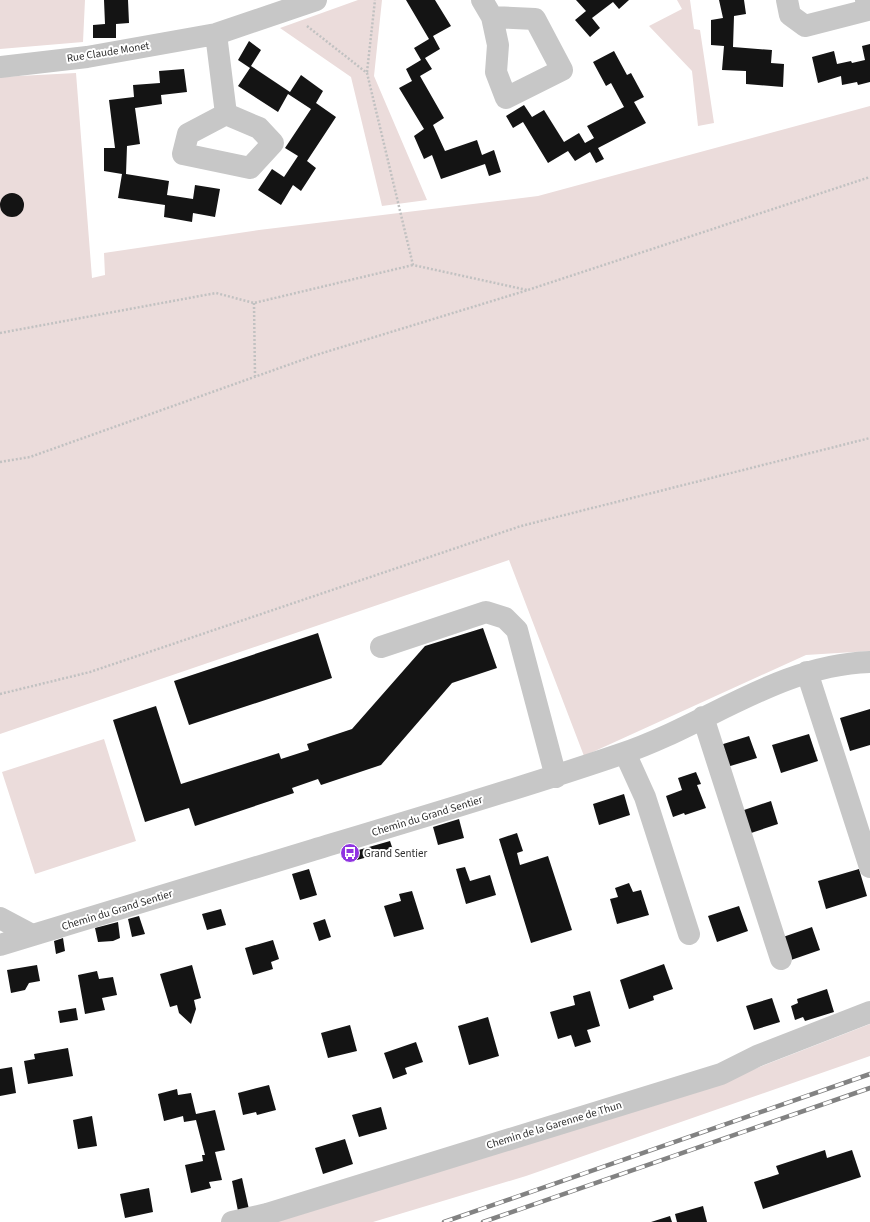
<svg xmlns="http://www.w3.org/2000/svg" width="870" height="1222" font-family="'Source Sans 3',sans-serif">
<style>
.green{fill:#ebdcdb}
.building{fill:#141414}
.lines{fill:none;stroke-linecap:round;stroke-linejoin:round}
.path{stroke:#c1c1c1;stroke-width:2.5;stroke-dasharray:2 2;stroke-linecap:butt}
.minor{stroke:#c7c7c7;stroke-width:22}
.rail-casing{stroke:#828282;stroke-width:4.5}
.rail{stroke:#fff;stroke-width:3;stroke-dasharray:9;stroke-linecap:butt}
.labels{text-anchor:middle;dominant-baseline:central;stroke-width:4;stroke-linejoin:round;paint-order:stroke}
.street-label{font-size:11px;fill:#2d2d2d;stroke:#fff}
.poi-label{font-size:11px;fill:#2d2d2d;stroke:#fff;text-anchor:start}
</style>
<rect width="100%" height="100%" fill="#fff"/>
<path class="green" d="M0,0h85l-2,42 -83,7z
M358,0h24l-8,76 53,124 -45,6 -31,-129 -71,-49z
M677,0h13l4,29 6,1 14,93 -16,3 -6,-55 -43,-45 33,-17z
M76,73l16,205 13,-3 -1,-22 155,-23 279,-34 332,-90v545l-64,4 -222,101 -75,-196 -509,174v-657z
M104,739l32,102 -101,33 -33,-102z
M870,1024v32l-344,120 -153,46h-107l473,-147z"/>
<path class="building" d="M104,0h24l1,23 -13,1v14h-23v-13l12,-1z
M406,0h29l16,26 -18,10 7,13 -15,9 7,11 -12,7 24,42 -11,7 12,26 32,-11 5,15 12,-5 7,22 -12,4 -4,-12 -44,15 -9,-24 -8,4 -10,-23 10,-7 -25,-41 13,-7 -6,-12 15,-9 -7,-12 15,-9z
M576,0h53l-10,9 -6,-7 -21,16 8,10 -10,9 -15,-17 11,-9z
M719,0h25l2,14 -12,2 -1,31 39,3 -1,13 13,1 -1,23 -37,-3v-13l-24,-1 2,-24 -13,-1v-25l12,-2z
M249,41l12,9 -10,16 39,26 11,-17 22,16 -7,12 20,14 -29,44 9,7 -15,23 -8,-6 -12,20 -23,-15 14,-21 12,8 14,-21 -13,-8 26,-39 -23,-15 -10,18 -40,-26 12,-18 -12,-8z
M870,44v38l-12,3 -1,-3 -15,3 -1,-9 -23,7 -6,-26 22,-6 3,13 14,-3 1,2 13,-3 -3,-14z
M614,51l13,24 4,-2 13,24 -10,5 12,21 -48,25 6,11 -8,4 -6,-11 -15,9 -7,-10 -20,12 -25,-41 -10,6 -7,-12 18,-11 8,12 12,-7 20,32 15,-9 6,10 9,-5 -7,-12 37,-19 -13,-24 -5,3 -13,-24z
M184,69l3,23 -26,3 1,9 -27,4 5,36 -13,2 -1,28 43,7 -2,14 26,4 2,-14 25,4 -5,28 -22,-4 -1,9 -28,-5 1,-12 -47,-7 4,-24 -18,-3v-23h11l-6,-48 25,-3 -1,-12 27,-2 -1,-12z
M0 205a12 12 0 1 1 24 0a12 12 0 1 1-24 0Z
M483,628l14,40 -45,15 -71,82 -60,20 -3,-6 -26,9 2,5 -99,33 -6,-18 -44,14 -32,-102 43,-14 25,78 98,-31 2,6 28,-9 -2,-6 45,-15 73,-83z
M318,633l14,45 -143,47 -15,-44z
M870,709v36l-20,6 -10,-33z
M809,734l9,27 -37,12 -9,-28z
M749,736l8,22 -30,9 -7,-22z
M696,772l5,12 -4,1 9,23 -21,7 -1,-2 -11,4 -7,-21 16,-6 -4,-12z
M624,794l6,21 -31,10 -6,-21z
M771,801l7,23 -30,10 -7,-23z
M459,819l5,19 -26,7 -5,-18z
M517,833l6,18 -6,2 3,12 28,-9 24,74 -41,13 -32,-104z
M390,841l3,9 -36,10 -2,-9z
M465,867l5,14 20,-6 6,20 -30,9 -10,-35z
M309,869l8,26 -17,5 -8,-26z
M859,869l8,27 -41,13 -8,-28z
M629,883l4,9 8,-2 8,25 -32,9 -7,-25 8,-2 -3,-9z
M412,891l12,38 -30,8 -10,-31 17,-5 -2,-7z
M739,906l9,25 -31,11 -9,-26z
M221,909l5,16 -19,5 -5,-16z
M139,916l6,18 -13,3 -4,-18z
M325,919l6,18 -12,4 -6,-18z
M118,922l2,16 -7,3 -15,1 -3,-14z
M812,927l8,23 -29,10 -8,-23z
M63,938l2,13 -9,3 -2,-13z
M273,940l6,19 -8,3 2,7 -20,6 -8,-27z
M664,964l9,25 -20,7 1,4 -25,9 -9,-29z
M37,965l3,16 -11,2 -4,7 -14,3 -4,-23z
M192,965l9,33 -7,2 2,9 -5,15 -12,-11 -2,-8 -7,2 -10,-33z
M97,971l2,8 14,-2 4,18 -15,3 3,12 -20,4 -7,-39z
M827,989l7,23 -29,9 -2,-4 -8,3 -4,-14 7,-3 -1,-4z
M590,991l10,35 -13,4 4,12 -16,5 -4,-12 -13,4 -8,-27 25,-7 -2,-9z
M772,998l8,24 -26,8 -8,-24z
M76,1008l2,12 -18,3 -2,-12z
M488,1017l11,39 -30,9 -11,-39z
M350,1025l7,26 -29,7 -7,-25z
M416,1042l7,20 -18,6 2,6 -14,5 -9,-26z
M68,1048l5,28 -45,8 -4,-23 11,-2 -1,-5z
M12,1067l4,26 -16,3v-27z
M269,1085l7,25 -19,5 -1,-3 -13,3 -5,-22z
M177,1089l1,6 13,-2 5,21 19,-4 10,40 -10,2 7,28 -13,2 2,6 -20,5 -6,-28 18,-4 -1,-6h3l-9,-35 -12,2 -1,-6 -19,5 -6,-27z
M381,1107l6,22 -28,8 -7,-22z
M92,1116l5,30 -19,3 -5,-29z
M345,1139l8,25 -30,10 -8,-26z
M825,1150l2,8 25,-8 9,27 -98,32 -9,-27 25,-8 -3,-8z
M242,1178l8,36 -11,2 -7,-35z
M149,1188l4,24 -28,6 -5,-24z
M703,1206l4,16h-30l-2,-8z
M670,1216l2,6h-21z"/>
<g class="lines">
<path class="path" d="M307,26l60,47 46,192 114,25
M367,72l8,-72
M254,303l1,73
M0,333l216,-40 38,10 159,-38
M0,462l30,-5 286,-102 212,-65 342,-113
M0,694l90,-22 431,-146 349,-88"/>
<path class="minor" d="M482,0l10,17 6,28 -2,27 10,26 56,-28 -27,-51 -43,-2
M787,0l3,15 15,11 63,-16 -2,-10
M216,34l10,80 -38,20 -5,20 67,14 23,-25 -14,-15 -33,-14
M0,67l87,-10 129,-23 100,-34
M381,647l105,-35 19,6 12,12 39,147
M807,672l63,195
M703,717l78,242
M625,753l20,44 44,137
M0,918l32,17
M0,945c105,-31 209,-63 313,-95 103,-31 206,-61 308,-96 84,-28 157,-89 249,-92
M232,1222l35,-8 454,-140 36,-18 113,-44"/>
<defs>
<path id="rail" d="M444,1222l426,-148
M483,1222l387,-134"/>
</defs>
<use href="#rail" class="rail-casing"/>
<use href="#rail" class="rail"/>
</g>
<defs>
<symbol id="bus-disc" viewBox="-11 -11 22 22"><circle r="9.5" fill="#8f33e1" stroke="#fff"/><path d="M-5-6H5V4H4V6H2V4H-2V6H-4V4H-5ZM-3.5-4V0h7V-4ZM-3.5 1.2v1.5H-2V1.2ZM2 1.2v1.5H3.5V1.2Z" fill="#fff"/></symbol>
</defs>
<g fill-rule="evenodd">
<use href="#bus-disc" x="339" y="842" width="22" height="22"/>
</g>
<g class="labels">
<g class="street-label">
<text transform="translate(108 52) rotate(-9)">Rue Claude Monet</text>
<text transform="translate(427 816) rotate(-17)">Chemin du Grand Sentier</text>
<text transform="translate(117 910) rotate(-17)">Chemin du Grand Sentier</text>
<text transform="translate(554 1125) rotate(-17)">Chemin de la Garenne de Thun</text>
</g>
<g class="poi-label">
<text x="364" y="853">Grand Sentier</text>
</g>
</g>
</svg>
